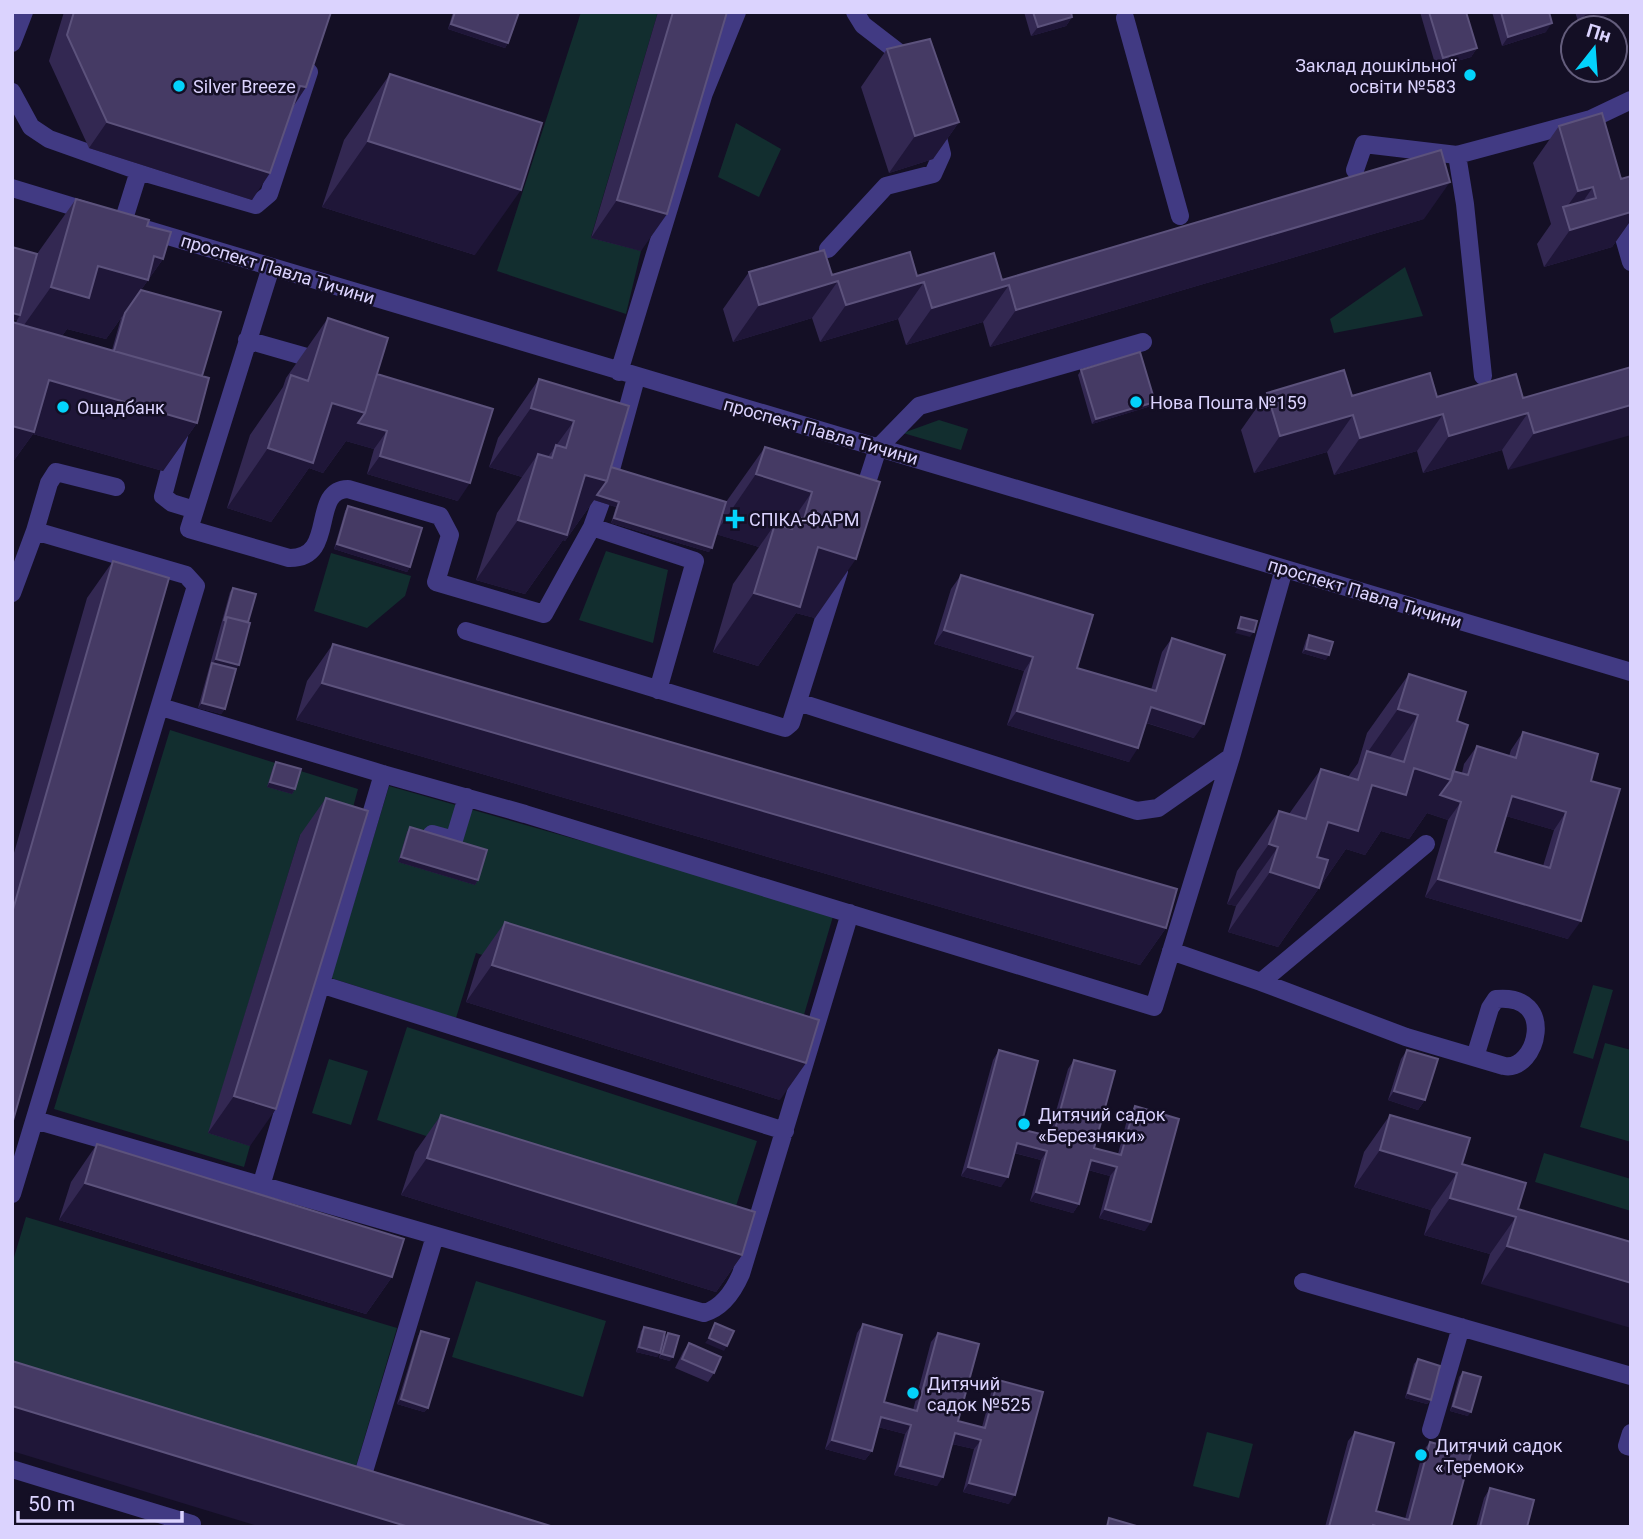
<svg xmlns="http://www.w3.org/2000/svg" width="1643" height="1539" font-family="Roboto,sans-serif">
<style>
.green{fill:#122e2f}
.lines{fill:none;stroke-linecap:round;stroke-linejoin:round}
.minor{stroke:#413a83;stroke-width:18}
.wall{fill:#332852;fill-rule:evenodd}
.shaded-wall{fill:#1f1638}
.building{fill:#453a64;stroke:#5c527c;stroke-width:2;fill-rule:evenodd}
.poi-dot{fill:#03d3fb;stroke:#140f25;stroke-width:2.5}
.labels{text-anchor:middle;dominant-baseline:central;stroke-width:5;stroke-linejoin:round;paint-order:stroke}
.poi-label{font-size:18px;fill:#dbd3fe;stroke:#140f25;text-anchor:start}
.street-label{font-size:18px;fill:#dbd3fe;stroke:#140f25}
</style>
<rect width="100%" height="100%" fill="#140f25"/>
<path class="green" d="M581,12h77l-67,225 50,14 -15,63 -129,-43z
M736,123l45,26 -22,48 -41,-20z
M1405,267l18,49 -89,17 -4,-14z
M939,420l29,9 -7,21 -58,-17z
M606,551l62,19 -15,73 -74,-23z
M331,553l80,23 -6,20 -38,32 -53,-17z
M170,730l188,59 -16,59 -42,-13 -91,297 41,14 -6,21 -190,-58z
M389,786l445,127 -41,139 -317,-99 -20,65 -125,-40z
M1593,985l20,5 -20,69 -20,-6z
M407,1027l350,114 -30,93 -350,-114z
M1605,1043l26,7v92l-51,-15z
M329,1059l39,12 -17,54 -39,-12z
M1544,1153l87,26v32l-96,-29z
M26,1217l371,111 -43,145 -342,-101v-108z
M476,1281l130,40 -23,76 -131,-40z
M1207,1432l46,12 -14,54 -46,-12z"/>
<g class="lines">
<path class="minor" d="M855,12l8,13 48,37
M1125,18l55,198
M12,43l12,-31
M12,92l19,35 18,12 90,32 117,34 13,-11 40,-122
M1457,155l8,49 18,172
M1355,170l9,-26 93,11 134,-36 40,-19
M12,188l79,24
M1616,210l15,52
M123,222l16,-51
M148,230l1483,442
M828,249l58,-63 47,-12 9,-20 -7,-28
M247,340l77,22
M619,372l85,-279 33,-81
M179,436l-16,60 9,7 23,7 -6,19 100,29c49,1 20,-68 59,-69l92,27 10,19 -14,47 108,32 48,-87 9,-25
M610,473l26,-95
M861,501l17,-53 41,-42 224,-64
M195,510l76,-243
M592,527l103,34 -37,129
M35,531l14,-48 7,-11 60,15
M12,593l23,-62 151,44 10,11 -184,608
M466,631l319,97 6,-5 48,-152
M798,702l339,109 21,-3 73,-51
M161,707l222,67 142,40 629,193 77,-250 53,-188
M432,834l22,6 13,-43
M1171,951l90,31 165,-138
M1261,982l145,55 98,29c33,6 54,-73 -8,-67l-6,9 -15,49
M320,984l465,147
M35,1120l669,193c18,-5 30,-23 37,-39l109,-361
M261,1186l122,-412
M1303,1282l328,94
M1431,1430l30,-103
M1631,1433l-4,13 4,1
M12,1469l180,55 -1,3
M359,1488l76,-252"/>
</g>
<path class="wall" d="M64,12h267l-25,75 -13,20 -41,93 -163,-52 -40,-87z
M453,12h66l-11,31 -3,5 -57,-19z
M658,12h69l-86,239 -50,-13z
M1024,12h47l1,5 -6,9 -35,10z
M1420,12h46l11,36 -6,9 -35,10z
M1492,12h57l-3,20 -44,14z
M1575,12h42l-38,12z
M887,49l72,73 -26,37 -44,14 -28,-86z
M390,74l85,181 -153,-48 22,-67z
M1559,126l62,53 10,-3v44l-19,27 -68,20 -7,-23 14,-20 -18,-61z
M76,199l71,27 16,33 -22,31 61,86 -5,47 -34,48 -130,-37 -21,29v-141l4,1 1,-3 -5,-1v-72l25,7zM121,318l-9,32 -50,-14 5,-7 39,10z
M1424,219l-434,128 -7,-25 -77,23 -8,-26 -78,23 -8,-24 -79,24 -10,-33 26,-37 253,8z
M328,318l49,56 81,127 -91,-27 7,-25 -28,-8 -23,32 -14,-5 -38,54 -44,-14 23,-73 33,-48 3,-9z
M1631,367l-123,103 -6,-20 -79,23 -6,-22 -83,24 -7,-23 -73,21 -13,-43 26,-37 256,5z
M1081,370l70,36 -59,18 -14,-49z
M539,379l72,88 115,35 39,-55 115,35 -65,136 -19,-5 -38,53 -45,-14 20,-68 26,-37 -43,-13 -7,18 -98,-29 5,-16 -22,-7 -29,41 -2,-1 -38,54 -49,-14 21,-67 25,-36 -33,-10 9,-29z
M348,506l62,61 -3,5 -73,-23 11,-38z
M113,561l-101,563v-264l75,-262z
M961,575l116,93 74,22 11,-38 10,-14 22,100 -48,-15 -17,39 -122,-37 17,-54 -90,-27 17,-55z
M233,588l15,34 -9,43 -3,4 -11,40 -4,5 -23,-6 32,-116z
M1309,635l17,25 -24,-7 4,-13z
M333,644l833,284 -26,37 -844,-245 11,-39z
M1409,674l48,47 -4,50 9,2 2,-9 13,-18 32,10 2,-6 12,-18 68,49 -23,158 -143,-42 23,-77 -21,-7 -18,26 -28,-8 -16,24 -19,-6 -68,98 -50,-15 8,-26 -9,-2 10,-33 42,-60 10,3 32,-45 27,8 10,-14 9,-30zM1506,816l48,14 -11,36 -48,-14z
M276,762l19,27 -3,5 -25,-7 6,-20z
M326,798l-76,348 -42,-13 92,-298z
M410,827l68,53 -3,5 -77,-23 9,-30z
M505,922l275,178 -314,-98 13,-43z
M999,1050l21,79 29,7 19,-67 6,-9 20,88 24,6 10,-38 7,-10 10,125 -46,-13 11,-42 -22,-6 -9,34 -6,9 -43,-12 11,-41 -27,-7 -13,34 -40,-11 32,-116z
M1407,1050l18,50 -7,10 -30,-10 13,-41z
M441,1115l301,140 -26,37 -315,-97 14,-43z
M1390,1115l72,49 56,45 113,33 -150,42 9,-30 -66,-19 7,-25 -77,-23 10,-35z
M97,1144l295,133 -26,37 -307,-94 12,-38z
M863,1324l21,78 29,8 18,-68 7,-9 20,88 24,6 10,-38 6,-9 11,124 -46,-12 11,-43 -22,-5 -15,42 -43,-11 11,-41 -27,-7 -6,24 -7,9 -40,-11 32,-116z
M644,1327l16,26 -3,4 -21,-5 5,-21z
M421,1331l7,77 -4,4 -27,-8 21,-68z
M668,1333l2,28 -11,-3 5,-21z
M689,1343l25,30 -6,9 -33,-14 8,-16z
M1418,1359l13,41 -4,4 -22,-6 9,-34z
M1463,1372l5,44 -18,-5 9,-34z
M1355,1432l21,79 29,8 18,-68 7,-9 21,85h-126l23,-86z
M1490,1488l37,39h-51l8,-29z"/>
<path class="shaded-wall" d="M1595,12h22l-38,12 6,-9z
M1072,17l-6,9 -35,10 7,-9z
M1552,23l-6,9 -44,14 6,-9z
M451,24l57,19 -3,5 -57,-19z
M1477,48l-6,9 -35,10 7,-9z
M300,86l6,1 -18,27z
M107,122l163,51 -18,27 -163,-52z
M959,122l-26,37 -44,14 26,-37z
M368,141l153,49 -46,65 -153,-48z
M1450,182l-26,37 -434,128 26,-37z
M1593,187l-25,36 -4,-12 14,-20z
M617,200l50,14 -26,37 -50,-13z
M1631,212v8l-19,27 -68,20 26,-37z
M154,256l9,3 -57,80 -39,-10 -20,28 -35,-15 39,-55 47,-21z
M838,281l-26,37 -79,24 26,-37z
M924,282l-26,37 -78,23 26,-37z
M1009,285l-26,37 -77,23 26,-37z
M12,313l8,2 -3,5 -5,-1z
M49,380l148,43 -34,48 -130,-37 -21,29v-37z
M1155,402l-4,4 -59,18 4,-5z
M332,403l33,10 22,18 -13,18 -28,-8 -23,32 -14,-5 -38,54 -44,-14 41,-60z
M1631,405v30l-123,35 26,-37z
M531,408l43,13 -43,59 7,-26 -16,23 -33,-10z
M1528,413l-26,37 -79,23 26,-37z
M1443,414l-26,37 -83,24 26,-37z
M1353,415l-26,37 -73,21 26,-37z
M380,456l90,27 -12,18 -91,-27z
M756,474l56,18 -41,59 4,-27 -16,23 -44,-13z
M585,475l22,6 12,21 -3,5 -22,-7 -29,41 -2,-1 -38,54 -49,-14 42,-60z
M614,518l98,30 -3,4 -98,-29z
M337,544l73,23 -3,5 -73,-23z
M818,547l38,12 -41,59 -19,-5 -38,53 -45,-14 41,-59z
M1238,628l16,4 -4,5 -15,-4z
M944,630l89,27 -9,14 -90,-27z
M1306,649l23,6 -3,5 -24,-7z
M216,659l23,6 -7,9 -20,-11 -3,5z
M322,683l844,245 -26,37 -844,-245z
M202,703l23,6 -4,5 -23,-6z
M1151,707l53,17 -10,14 -53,-17z
M1398,709l20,6 -41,60 -12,-19z
M1017,711l121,37 -9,14 -122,-37z
M1414,768l37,12 10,22 -13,18 -21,-7 -18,26 -28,-8 -16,24 -19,-6 -68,98 -50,-15 42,-60 102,-87z
M270,782l25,7 -3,5 -25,-7z
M1512,796l54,16 -12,18 -55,-16z
M1269,844l9,3 -42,59 -9,-2z
M401,857l77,23 -3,5 -77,-23z
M1438,879l143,42 -13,18 -143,-42z
M492,965l314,98 -26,37 -314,-98z
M1394,1091l31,9 -7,10 -30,-10z
M234,1096l42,13 -26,37 -42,-13z
M1017,1143l30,8 -6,9 -30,-8z
M1380,1150l77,23 -26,37 -77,-23z
M427,1158l315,97 -26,37 -315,-97z
M1091,1160l26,7 -7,9 -25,-7z
M968,1167l40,10 -7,10 -40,-11z
M85,1183l307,94 -26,37 -307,-94z
M1036,1192l43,12 -6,9 -43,-12z
M1450,1198l66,19 -26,37 -66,-19z
M1105,1209l46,13 -6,9 -46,-13z
M1507,1246l124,37v45l-150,-44z
M709,1338l18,8 -3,5 -19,-8z
M639,1347l21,6 -3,4 -21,-5z
M662,1354l11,3 -3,4 -11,-3z
M1408,1393l23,7 -4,4 -22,-6z
M401,1399l27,9 -4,4 -27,-8z
M12,1406l397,121h-148l-249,-76z
M1453,1406l18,6 -3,4 -18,-5z
M881,1417l30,8 -6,9 -31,-8z
M955,1433l26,7 -7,9 -26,-6z
M832,1440l40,11 -7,9 -40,-11z
M900,1466l43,11 -6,9 -43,-11z
M969,1483l46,12 -6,9 -46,-12z"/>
<path class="building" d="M74,12h257l-25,75 -6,-1 -30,87 -163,-51 -40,-87z
M455,12h64l-11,31 -57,-19z
M673,12h54l-60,202 -50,-14z
M1033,12h38l1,5 -34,10z
M1429,12h37l11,36 -34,10z
M1501,12h48l3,11 -44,14z
M930,39l29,83 -44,14 -28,-87z
M390,74l152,49 -21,67 -153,-49z
M1602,113l19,66 10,-3v36l-61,18 -7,-23 33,-9 -3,-11 -15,4 -19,-65z
M1441,150l9,32 -434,128 -7,-25 -77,23 -8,-26 -78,23 -8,-24 -79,24 -10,-33 75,-22 8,25 78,-23 7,24 77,-23 8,27z
M76,199l73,21 -2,6 24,6 -8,27 -9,-3 -6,24 -50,-14 -9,32 -38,-11z
M12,247l25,7 -17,61 -8,-2z
M141,290l80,22 -19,64 -88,-25 11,-38z
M328,318l60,20 -23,75 -33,-10 -19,60 -45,-15 23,-73 17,6z
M12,322l197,56 -12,45 -148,-43 -15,52 -22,-6z
M1140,352l15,50 -59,17 -15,-49z
M1631,367v38l-97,28 -6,-20 -79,23 -6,-22 -83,24 -7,-23 -73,21 -13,-43 77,-23 8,26 78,-23 7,24 79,-23 7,24z
M377,374l116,35 -23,74 -90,-27 7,-25 -29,-8 7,-10z
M539,379l90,27 -22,75 -22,-6 -18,60 -49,-15 20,-66 14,4 4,-13 10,3 8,-27 -43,-13z
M765,447l115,35 -24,77 -38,-12 -18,60 -46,-14 21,-69 17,5 4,-13 8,3 8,-27 -56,-18z
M611,467l115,35 -14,46 -98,-30 5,-16 -22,-7 10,-14z
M348,506l74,22 -12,39 -73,-23z
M113,561l56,17 -157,546v-211z
M961,575l132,40 -16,53 79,23 16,-53 53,17 -21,69 -53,-17 -13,41 -121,-37 16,-54 -89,-27z
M233,588l23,6 -8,28 -21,-5 -3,4z
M227,617l23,6 -11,42 -23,-6z
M1241,617l16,4 -3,11 -16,-4z
M1309,635l24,7 -4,13 -23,-6z
M333,644l844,245 -11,39 -844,-245z
M212,663l24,6 -11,40 -23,-6z
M1409,674l57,18 -9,29 11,4 -17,55 -37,-12 -8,27 -34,-10 -14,46 -30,-9 -11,35 11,3 -9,28 -49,-16 8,-25 -9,-3 10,-33 27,8 15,-50 37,11 9,-29 37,11 14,-47 -20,-6z
M1523,732l75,22 -7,27 29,8 -39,132 -143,-42 23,-77 -21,-7 11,-15 2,-9 15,4 9,-29 39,12zM1512,796l54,16 -16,56 -55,-16z
M276,762l25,7 -6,20 -25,-7z
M326,798l42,13 -92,298 -42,-13z
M410,827l77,23 -9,30 -77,-23z
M505,922l314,98 -13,43 -314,-98z
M999,1050l39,11 -18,68 33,8 21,-77 41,11 -21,77 27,7 14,-49 44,13 -28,103 -46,-13 12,-42 -26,-7 -12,44 -43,-12 11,-41 -30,-8 -9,34 -40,-10z
M1407,1050l31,9 -13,41 -31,-9z
M441,1115l314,97 -13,43 -315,-97z
M1390,1115l80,23 -8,26 64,19 -8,26 113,33v41l-124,-37 9,-29 -66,-19 7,-25 -77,-23z
M97,1144l307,95 -12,38 -307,-94z
M715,1323l19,8 -7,15 -18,-8z
M863,1324l39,11 -18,67 33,9 21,-78 41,11 -21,77 27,7 13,-48 45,12 -28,103 -46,-12 12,-43 -26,-7 -12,44 -43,-11 11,-41 -30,-8 -9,34 -40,-11z
M644,1327l21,5 -5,21 -21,-6z
M421,1331l28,8 -21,69 -27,-9z
M668,1333l11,3 -6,21 -11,-3z
M689,1343l32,14 -7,16 -32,-14z
M1418,1359l22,7 -9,34 -23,-7z
M12,1361l542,166h-145l-397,-121z
M1463,1372l18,5 -10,35 -18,-6z
M1355,1432l39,11 -18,68 33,9 21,-78 41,11 -20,74h-72l-6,-2 -1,2h-43z
M1490,1488l44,12 -7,27h-47z
M1109,1518l31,9h-33z"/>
<g class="poi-dot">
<circle cx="1470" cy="75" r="7"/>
<circle cx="179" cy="86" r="7"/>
<circle cx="1136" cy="402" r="7"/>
<circle cx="63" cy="407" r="7"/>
<path d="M731.5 508.5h7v7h7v7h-7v7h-7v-7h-7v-7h7z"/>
<circle cx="1024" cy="1124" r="7"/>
<circle cx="913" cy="1393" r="7"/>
<circle cx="1421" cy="1455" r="7"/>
</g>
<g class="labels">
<g class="poi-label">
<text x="1456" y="65" text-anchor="end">Заклад дошкільної<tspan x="1456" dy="21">освіти №583</tspan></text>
<text x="193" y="86">Silver Breeze</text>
<text x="1150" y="402">Нова Пошта №159</text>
<text x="77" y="407">Ощадбанк</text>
<text x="749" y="519">СПІКА-ФАРМ</text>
<text x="1038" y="1114">Дитячий садок<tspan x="1038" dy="21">«Березняки»</tspan></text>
<text x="927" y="1383">Дитячий<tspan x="927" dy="21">садок №525</tspan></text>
<text x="1435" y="1445">Дитячий садок<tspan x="1435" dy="21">«Теремок»</tspan></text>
</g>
<g class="street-label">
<text transform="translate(278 269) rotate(17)">проспект Павла Тичини</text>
<text transform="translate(821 431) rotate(16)">проспект Павла Тичини</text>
<text transform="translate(1365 593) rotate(17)">проспект Павла Тичини</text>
</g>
</g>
<rect width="1643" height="1539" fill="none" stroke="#dbd3fe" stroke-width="28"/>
<g transform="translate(1594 49) rotate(17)"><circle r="33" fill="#140f25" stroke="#645d7c" stroke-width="2"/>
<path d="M0-5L12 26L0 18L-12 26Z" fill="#03d3fb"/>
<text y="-10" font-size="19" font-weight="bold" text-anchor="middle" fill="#dbd3fe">Пн</text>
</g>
<path d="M18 1511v10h164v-10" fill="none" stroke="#dbd3fe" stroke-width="3.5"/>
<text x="28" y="1511" font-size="21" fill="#dbd3fe" stroke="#140f25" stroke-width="5" paint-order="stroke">50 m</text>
</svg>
